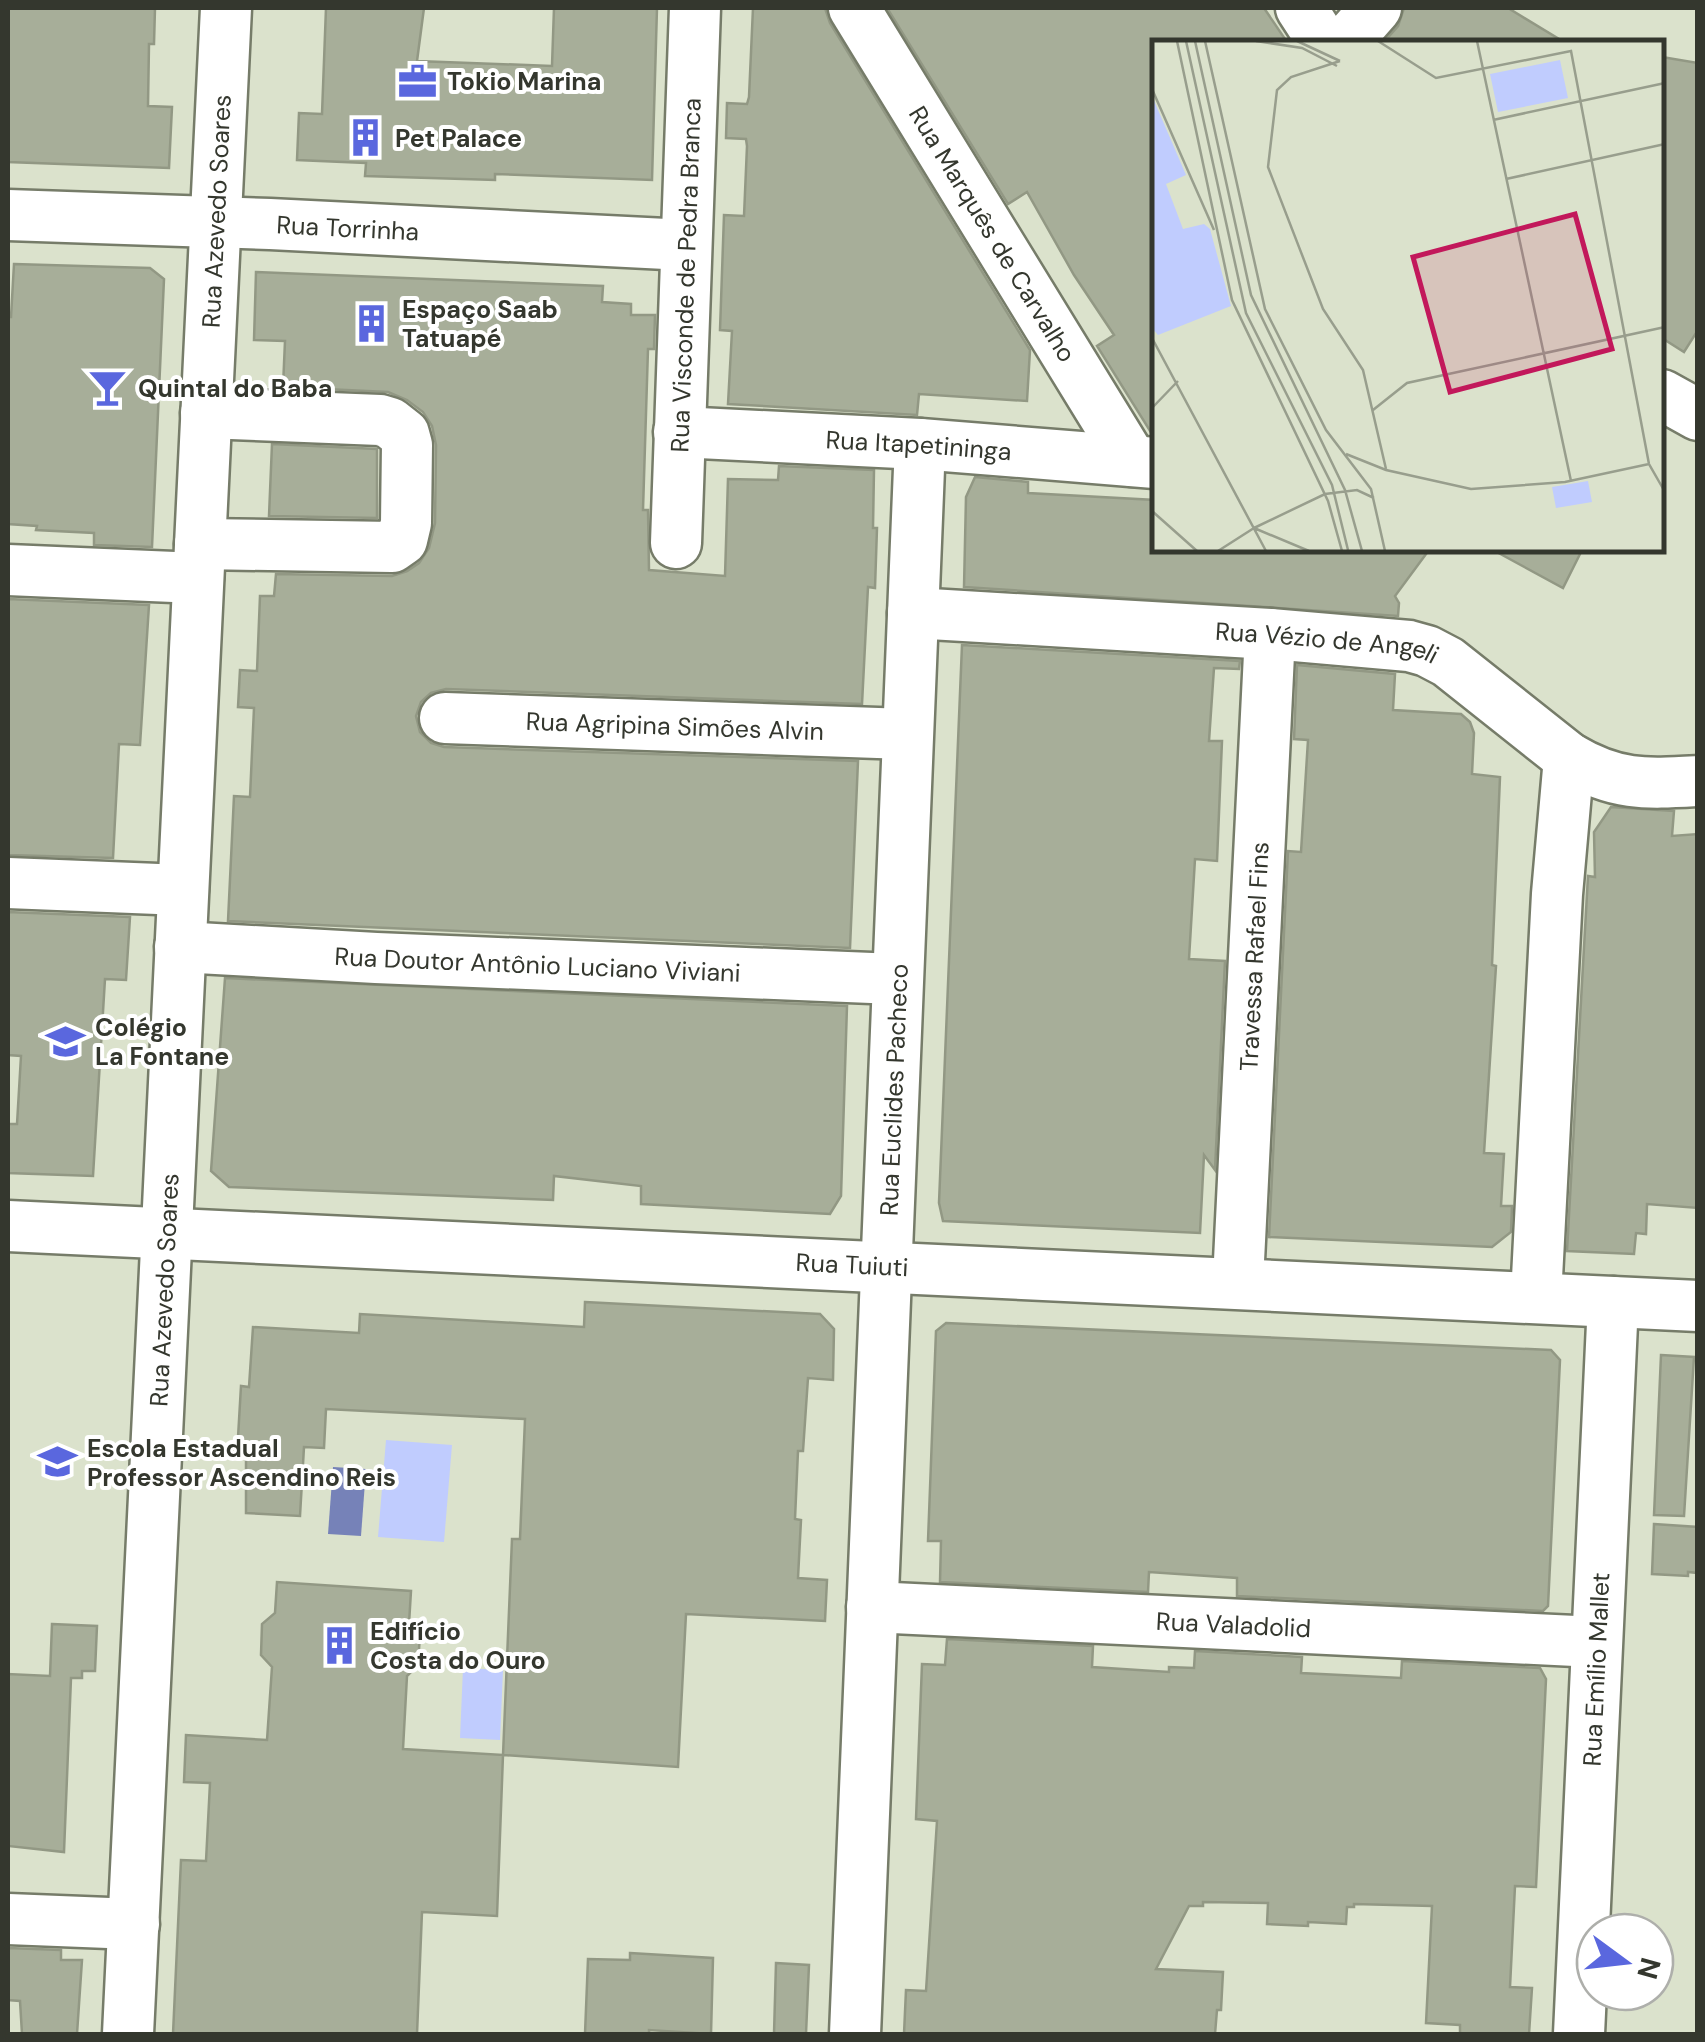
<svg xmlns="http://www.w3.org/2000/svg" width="1705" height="2042" font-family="'DM Sans',sans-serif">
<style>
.green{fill:#c0ccfe}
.water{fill:#7682b8}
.building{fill:#a7ae99;stroke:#929884;stroke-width:2.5}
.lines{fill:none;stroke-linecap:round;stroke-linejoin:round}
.minor-casing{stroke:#767c69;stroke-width:55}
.minor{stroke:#fff;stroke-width:50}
.labels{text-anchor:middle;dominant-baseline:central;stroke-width:8;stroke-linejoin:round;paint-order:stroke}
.poi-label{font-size:25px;font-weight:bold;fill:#34372e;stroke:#fff;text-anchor:start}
.street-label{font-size:25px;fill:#34372e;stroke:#fff}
.inset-road{fill:none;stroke:#989e8d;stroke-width:2.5}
.view{fill:#c2185b;fill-opacity:0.15;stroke:#c2185b;stroke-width:5}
.inset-edge{fill:none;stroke:#34372e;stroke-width:5}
</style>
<rect width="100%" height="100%" fill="#dbe2cc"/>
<path class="green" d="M386,1440l66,5 -8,97 -66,-5z
M463,1668l40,2 -3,70 -40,-2z"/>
<path class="water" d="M333,1467l33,2 -5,67 -33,-2z"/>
<path class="building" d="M8,8h147l-1,36h-5l-1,62 24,1 -3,61 -161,-6z
M326,8h98l-7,53 135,5 2,-58h103l-5,172 -157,-6v6l-130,-4 1,-13 -69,-3 2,-47 23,1z
M753,8h72l5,15 200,327 -3,51 -108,-7 -2,21 -189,-11 4,-73 -12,-1 4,-115 20,1 3,-70 -1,-7 -20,-1 1,-35 20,1 2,-7z
M887,8h377l23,34h-132v392h-3l-55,-88 17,-11 -40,-60 -47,-83 -19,12z
M1404,8h104l56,34h-180l14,-16z
M1662,57l36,6v267l-14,22 -22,-14z
M14,264l136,4 14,11 -12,268 -58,-2v-12l-58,-3 1,-4 -29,-2v-207h3z
M256,272l347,14 -1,16 29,2v11h24l-1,34h-6l-5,161h5l1,60 76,6 3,-97 50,1 1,-14 95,4 -1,58h4l-2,60 -7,-1 -6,117 -416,-15 -15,4 -10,9 -5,14 4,16 11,11 13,4 414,14 -8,187 -622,-27 6,-125 16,1 4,-89 -16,-1 2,-37 17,1 3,-75h14l2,-22 116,2 15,-5 12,-8 10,-15 6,-25 1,-78 -4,-19 -9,-14 -16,-12 -19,-8 -105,-5 2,-46 -31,-1z
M272,444l105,5v69l-108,-2z
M975,477l53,5v11l127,7v50h274l-34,46 4,7 -1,13 -434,-29 2,-90z
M1493,550h89l-19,38z
M8,599l141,6 -9,140 -21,-1 -6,114 -105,-3z
M962,645l278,16 -1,8 -25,-1 -5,73h13l-5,120 -22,-2 -6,100 36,2 -10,209 -11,-15 -4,78 -257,-12 -4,-18z
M1297,665l98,9 -2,36 68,4 9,8 4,11 -2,41 28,3 -8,188 4,1 -12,187 20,1 -3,52h11l-1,26 -19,15 -223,-10 19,-386 13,1 7,-112 -14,-1z
M1611,807l63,4 -2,25 26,-2v374l-51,-4 -1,30 -10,-1 -2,21 -67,-3 21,-375 7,1 -1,-45z
M8,912l122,5 -4,63 -21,-1 -12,197 -85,-3v-49h9l4,-68 -13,-1z
M225,978l622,28 -6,190 -11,18 -189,-10v-18l-87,-10 -1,24 -324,-13 -18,-16z
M585,1302l235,12 14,15 -1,51 -25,-2 -5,73h-5l-3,68 6,1 -3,58 29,2 -2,41 -139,-7 -8,153 -175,-12 -6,161 -75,-4 -5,122h-244l8,-174 25,1 4,-78 -26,-1 2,-47 81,5 5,-73 -11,-12 1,-31 13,-11 2,-31 134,9 -2,33 11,10 -2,31 -11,11 -4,73 100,6 9,-216h8l5,-120 -199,-10 -2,39 -20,-1 -4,69 -54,-3v-57l-9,-1 4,-69 8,1 4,-60 106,6 1,-19 224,13z
M946,1323l605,27 9,10 -12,246 -5,5 -306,-15v-18l-88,-6 -1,20 -208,-10 1,-41h-13l8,-210z
M1661,1355l33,2 -10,159 -30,-1z
M1654,1524l44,3v46l-10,-1v4l-36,-2z
M52,1624l45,2 -2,45h-13v7h-11l-7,174 -56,-6v-172l42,2z
M947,1639l146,7 -1,21 77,5v-5l25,1 1,-17 107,6 -1,16 100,5 1,-17 138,7 6,11 -10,208 -21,-1 -5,101 22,1 -3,46h-69v-9l-34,-2 6,-117 -78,-2v3h-7l-1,17 -38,-2v4l-41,-2 1,-21 -65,-1v4h-14l-33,63 67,3 -2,38h-4l-2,24h-311l2,-44 20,1 11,-170 -21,-2 6,-155 23,1z
M8,1948l53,2v10h21l-5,74h-55l-2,-33 -12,-1z
M630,1953l83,5 -2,76 -62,-4v4h-64l3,-75 42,1z
M776,1963l33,2 -3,69h-32z"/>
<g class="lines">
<defs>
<g id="minor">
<path id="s1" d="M854,8l278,453"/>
<path d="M1301,8l22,34"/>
<path d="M1346,42l30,-34"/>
<path id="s2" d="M8,215l262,9 416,21"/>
<path d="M1662,395l36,20"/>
<path id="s3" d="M679,432l241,12 235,19"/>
<path id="s4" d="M676,543l19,-535"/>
<path d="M200,544l192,3 10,-7 4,-17 1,-78 -3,-11 -14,-11 -10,-3 -174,-7"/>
<path d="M8,570l190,8"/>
<path id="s5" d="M913,613l357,21 139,12 18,5 21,11 121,96c47,28 76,26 129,23"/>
<path id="s6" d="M445,718l462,16"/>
<path d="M8,883l175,7"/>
<path id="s7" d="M180,947l196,11 520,21"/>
<path id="s8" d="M8,1226c563,24 1126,52 1690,80"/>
<path id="s9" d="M1238,1281l32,-647"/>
<path d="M1536,1297l21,-403 12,-136"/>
<path id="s10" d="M872,1607l724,35"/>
<path d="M8,1919l126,5"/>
<path id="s11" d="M128,2034l98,-2026"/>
<path id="s12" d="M855,2034l65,-1590"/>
<path id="s13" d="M1579,2034l34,-732"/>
</g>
</defs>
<use href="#minor" class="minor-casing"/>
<use href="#minor" class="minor"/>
</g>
<defs>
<symbol id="office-bare" viewBox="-9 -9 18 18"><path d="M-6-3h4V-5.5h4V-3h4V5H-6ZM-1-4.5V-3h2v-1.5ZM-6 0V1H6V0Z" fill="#5a67de" stroke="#fff" stroke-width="2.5" paint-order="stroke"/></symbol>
<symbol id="building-bare" viewBox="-9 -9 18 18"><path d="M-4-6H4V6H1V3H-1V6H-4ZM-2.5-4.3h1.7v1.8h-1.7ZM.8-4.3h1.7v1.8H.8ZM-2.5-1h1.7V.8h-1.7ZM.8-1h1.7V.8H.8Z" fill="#5a67de" stroke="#fff" stroke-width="2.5" paint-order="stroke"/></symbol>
<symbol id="bar-bare" viewBox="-9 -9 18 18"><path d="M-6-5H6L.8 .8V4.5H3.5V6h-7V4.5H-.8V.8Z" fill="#5a67de" stroke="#fff" stroke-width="2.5" paint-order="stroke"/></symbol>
<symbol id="school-bare" viewBox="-9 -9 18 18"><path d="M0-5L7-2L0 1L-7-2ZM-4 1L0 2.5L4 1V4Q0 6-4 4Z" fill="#5a67de" stroke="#fff" stroke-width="2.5" paint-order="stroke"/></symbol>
</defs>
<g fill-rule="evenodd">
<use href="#office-bare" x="390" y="54" width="55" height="55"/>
<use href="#building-bare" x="338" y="110" width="55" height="55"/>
<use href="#building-bare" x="344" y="296" width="55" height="55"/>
<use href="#bar-bare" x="80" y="360" width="55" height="55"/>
<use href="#school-bare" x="38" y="1014" width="55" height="55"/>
<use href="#school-bare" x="30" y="1434" width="55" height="55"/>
<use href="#building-bare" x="312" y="1618" width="55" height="55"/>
</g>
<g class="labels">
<g class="poi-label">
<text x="447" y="81">Tokio Marina</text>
<text x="395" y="138">Pet Palace</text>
<text x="402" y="309">Espaço Saab<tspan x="402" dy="29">Tatuapé</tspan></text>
<text x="138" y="388">Quintal do Baba</text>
<text x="95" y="1027">Colégio<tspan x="95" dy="29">La Fontane</tspan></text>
<text x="87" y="1448">Escola Estadual<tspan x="87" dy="29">Professor Ascendino Reis</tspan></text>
<text x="370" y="1631">Edifício<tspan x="370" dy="29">Costa do Ouro</tspan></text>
</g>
<g class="street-label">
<text stroke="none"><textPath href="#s11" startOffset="1825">Rua Azevedo Soares</textPath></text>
<text stroke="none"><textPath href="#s2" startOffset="340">Rua Torrinha</textPath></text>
<text stroke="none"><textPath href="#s1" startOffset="265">Rua Marquês de Carvalho</textPath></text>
<text stroke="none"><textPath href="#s4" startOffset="268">Rua Visconde de Pedra Branca</textPath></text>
<text stroke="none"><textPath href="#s3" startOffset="240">Rua Itapetininga</textPath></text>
<text stroke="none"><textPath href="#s5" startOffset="415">Rua Vézio de Angeli</textPath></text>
<text stroke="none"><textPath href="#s6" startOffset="230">Rua Agripina Simões Alvin</textPath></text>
<text stroke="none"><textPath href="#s9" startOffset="325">Travessa Rafael Fins</textPath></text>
<text stroke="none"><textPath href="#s7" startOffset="358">Rua Doutor Antônio Luciano Viviani</textPath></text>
<text stroke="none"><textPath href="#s12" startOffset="945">Rua Euclides Pacheco</textPath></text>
<text stroke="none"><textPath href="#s8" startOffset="845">Rua Tuiuti</textPath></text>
<text stroke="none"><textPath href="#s11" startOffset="745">Rua Azevedo Soares</textPath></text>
<text stroke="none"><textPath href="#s10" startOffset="362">Rua Valadolid</textPath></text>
<text stroke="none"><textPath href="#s13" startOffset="365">Rua Emílio Mallet</textPath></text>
</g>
</g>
<g transform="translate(1152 40)">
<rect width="512" height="512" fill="#dbe2cc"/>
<path d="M408,20l8,38 -70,14 -8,-38zM0,56l34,79 -20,9 17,45 21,-5 6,5 21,77 -73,29 -6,-7zM436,441l4,21 -36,6 -4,-21z" fill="#c0ccfe"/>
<path class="inset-road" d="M25,1l55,259 96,201 14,50M34,1l60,272 86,172 16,65M43,1l56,254 94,195 17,61M53,1l60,268 61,121 45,59 14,62M104,1l46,7 35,18M145,1l43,20M226,1l58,37 135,-27 78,413 16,28M325,1l94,440M188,21l-49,16 -14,13 -9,77 55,142 40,61 23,99M0,49l62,141M341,80l172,-37M354,139l159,-35M0,298l114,213M0,368l26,-27M221,370l34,-27 258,-56M194,414l40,16 85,19 94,-7 84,-18M0,471l45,40M102,488l71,-34 32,-4 17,8M102,488l55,23M66,511l36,-23"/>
<path class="view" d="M423,174l37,135 -162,43 -37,-135z"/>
<rect width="512" height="512" class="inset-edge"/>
</g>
<rect width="1705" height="2042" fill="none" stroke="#34372e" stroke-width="20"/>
<g transform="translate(1625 1962) rotate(105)"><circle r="48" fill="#ffffff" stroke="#aeafab" stroke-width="2.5"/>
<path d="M0-8L18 38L0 25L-18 38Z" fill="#5a67de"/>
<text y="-15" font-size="28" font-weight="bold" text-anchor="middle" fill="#34372e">N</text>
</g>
</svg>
